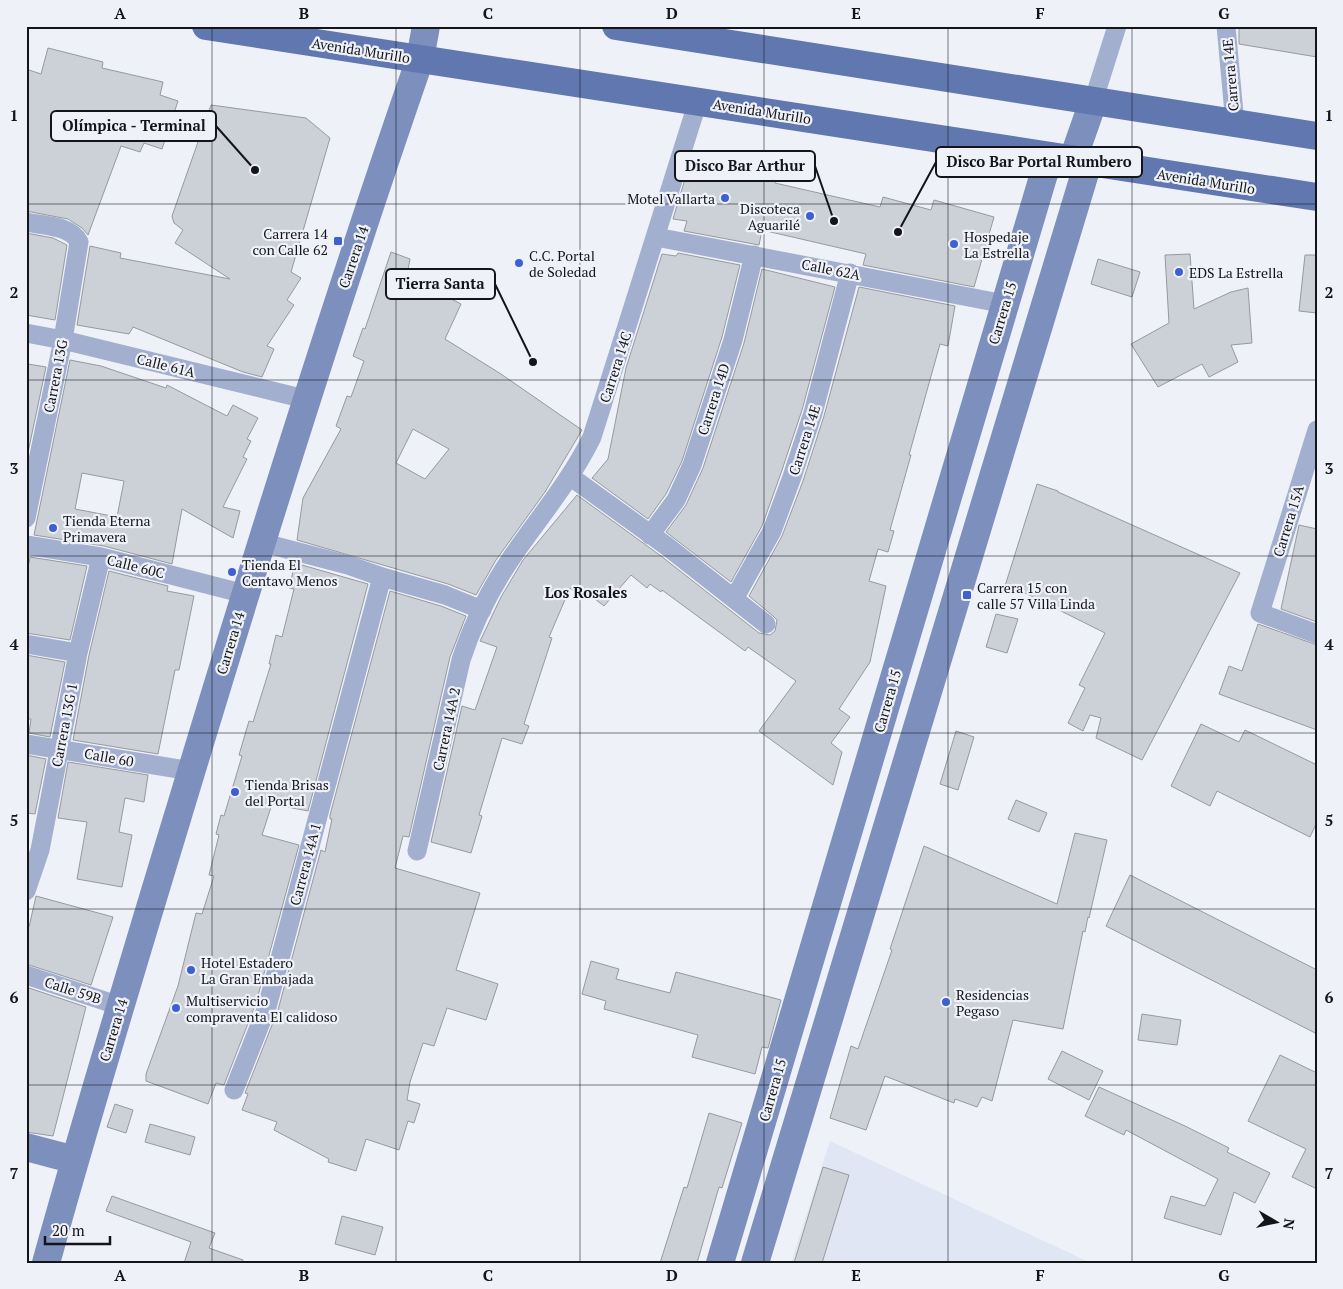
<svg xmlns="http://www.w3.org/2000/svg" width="1343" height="1289" font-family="'PT Serif',serif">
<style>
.built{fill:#e0e6f4}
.building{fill:#ccd0d7;stroke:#9699a0;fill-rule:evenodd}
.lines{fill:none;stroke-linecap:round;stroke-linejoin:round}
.street{stroke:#a2afcf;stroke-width:19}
.secondary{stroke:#7c8fbd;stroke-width:28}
.primary{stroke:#6177b0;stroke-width:28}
.grid{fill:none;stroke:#141518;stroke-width:1;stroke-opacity:0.55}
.poi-dot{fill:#3f60d2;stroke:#eef1f8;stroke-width:2}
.labels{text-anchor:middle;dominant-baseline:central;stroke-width:4.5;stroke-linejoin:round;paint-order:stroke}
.street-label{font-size:14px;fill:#141518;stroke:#eef1f8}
.poi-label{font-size:14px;fill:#141518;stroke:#eef1f8;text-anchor:start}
.neighbourhood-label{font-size:15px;font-weight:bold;fill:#141518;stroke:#eef1f8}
.leader{fill:none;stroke:#141518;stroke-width:2}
.callout-dot{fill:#141518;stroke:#eef1f8;stroke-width:2}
.callout{fill:#eef1f8;stroke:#141518;stroke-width:2}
.callout-label{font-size:15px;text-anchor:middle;font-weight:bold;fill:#141518}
.neatline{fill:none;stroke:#141518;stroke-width:2}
.grid-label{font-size:16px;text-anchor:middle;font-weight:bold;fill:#141518}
</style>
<rect width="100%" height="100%" fill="#eef1f8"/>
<path class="built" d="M830,1141l261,122h-300z"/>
<path class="building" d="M1239,26h78v31l-78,-13z
M48,48l55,14 -1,6 61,14 -3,13 18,6 -16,48 -18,-6 -4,9 -19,-6 -33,89 -6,-7 -14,-9 -42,-8v-142l15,5z
M211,105l95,13 24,20 -39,134 10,6 -14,22 7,5 -27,41 7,3 -12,28 -19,-5 -110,-45 -4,7 -52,-9 13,-79 31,7 -1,5 110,21 -55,-36 8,-13 -9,-7 -2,-7z
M691,159l85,17 -1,7 105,24 3,-10 48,13 3,-10 60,17 -20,70 -111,-22 3,-11 -104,-24 -3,15 -75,-14 3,-10 -14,-2z
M26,233l27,5 14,7 -12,75 -29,-5z
M391,252l19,7 -7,36 27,-7 31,16 -16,35 56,35 81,56 -37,62 -49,68 -20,35 -28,-11 -151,-44 6,-42 38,-69 -5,-3 11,-30 4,1 13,-36 -11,-5 10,-28 2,1zM413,429l36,20 -24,30 -29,-16z
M678,253l62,12 -18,72 -40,124 -16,33 -18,25 -56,-41 16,-19 18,-91 36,-114 14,2z
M1190,254l4,55 37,-17 17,-4 4,55 -21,2 7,17 -29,15 -7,-13 -44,23 -27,-43 38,-21 -4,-68z
M1305,255h12v58l-18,-2z
M1098,259l42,13 -8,25 -41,-13z
M762,269l73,18 -33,123 -21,63 -19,53 -31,56 -65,-50 20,-27 17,-37 41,-125z
M859,287l96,19 -7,40 -8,-2 -31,111h2l-21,75 4,1 -6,21 -10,-3 -9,32 17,5 -16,76 -31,47 11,8 -19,26 11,9 -9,33 -74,-54 37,-50 -48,-34 -3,4 -83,-61 -1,2 -11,-8 -3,4 -16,-13 -27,31 -22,-17 -4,5 -8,-6 -21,49 3,1 -28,86 5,2 -7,18 -20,-6 -23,77 3,1 -11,37 -40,-11 31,-136 13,4 22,-63 -17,-6 2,-4 19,-40 22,-37 54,-65 84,61 98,77 11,2 5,-4 2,-11 -4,-4 -24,-20 33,-60 21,-55 21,-65z
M70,360l31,6 65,22 1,-3 60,31 6,-11 25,13 -11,21 4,2 -8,16 4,2 -24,48 17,4 -7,27 -51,-29 -10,55 -68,-18 -70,-11zM82,473l42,8 -7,36 -42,-8z
M28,364l18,3 -20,95v-85z
M1037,484l21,7v1l182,81 -98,187 -46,-22 5,-20 -11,-3 -7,16 -15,-8 17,-35 -6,-3 26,-52 -86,-43 -14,-4z
M1299,525l18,4v93l-36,-13z
M30,557l57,9 -17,74 -44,-7v-71l3,1z
M295,563l73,21 -60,227 -36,-7 -10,31 37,10 -43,158 -32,82 -8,-2 -8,21 -62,-23v-7l32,-88 18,-73 6,1 12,-38 -5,-1 10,-40 -3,-1 5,-19 3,1 18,-60 -3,-1 10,-34 4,1 18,-58h-2l7,-29 6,2 12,-48 -5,-1z
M109,571l59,15 -1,5 27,5 -15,74h-4l-17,84 -85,-14 16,-85z
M390,591l51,15 25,10 -16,41 -41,180 -6,-1 -8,32 85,25 -24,77 42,14 -12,36 -39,-12 -13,38 -11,-3 -13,39 -3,18 13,4 -6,19 -6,-2 -9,29 -33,-11 -10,32 -28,-9 1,-3 -55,-29 3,-8 -35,-12 6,-16 -3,-1 33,-83 43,-160 4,2 7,-33h-2v-4z
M996,614l22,5 -11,34 -21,-6z
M1258,624l59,21v85l-98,-36 10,-28 13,5z
M26,655l39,7 -15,75 -21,-4 2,-14h-5z
M1201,724l38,18 6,-12 72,35v57l-7,15 -93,-46 -7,15 -39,-20z
M956,731l18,6 -16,53 -18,-6z
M26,755l20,4 -11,55 -9,-1z
M68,762l80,13 -4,27 -19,-4 -6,34 13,3 -10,52 -45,-8 10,-57 -29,-4z
M1016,800l31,13 -8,19 -31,-13z
M1075,833l32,7 -18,78 -1,-1 -3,15 -2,-1 -20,98 -50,-9 -21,81 -10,-4 -5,10 -22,-8 -1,4 -69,-27 -19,54 -36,-12 21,-72 7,3 34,-99 -2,-1 34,-103 133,58z
M1130,875l187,95v64l-211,-108z
M36,896l77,21 -22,68 -65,-21v-40l3,3z
M591,961l28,8 -3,10 54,14 6,-21 105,28 -13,48 -6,-1 -7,27 -63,-17 6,-22 -94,-26 2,-8 -24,-7z
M26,987l60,20 -33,129 -27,-4z
M1142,1014l39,6 -4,25 -39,-5z
M1062,1051l41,20 -14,29 -41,-21z
M1280,1055l37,18v116l-25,-12 14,-28 -58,-28z
M1099,1087l86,39 44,22 -2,4 43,21 -15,30 -21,-11 -13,43 -57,-17 7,-22 34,10 13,-27 -92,-49 -2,5 -39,-19z
M115,1104l18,6 -7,23 -19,-6z
M709,1113l33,10 -20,65 -3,-1 -22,76h-37l24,-76 3,1z
M150,1124l45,13 -5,18 -45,-13z
M823,1167l26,8 -27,88h-28z
M112,1196l103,37 -6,15 34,12 -1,3h-58l7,-21 -85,-31z
M342,1216l41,11 -8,28 -40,-11z"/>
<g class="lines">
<path class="street" d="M1226,26l9,98
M1093,102l24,-76
M26,222c18,4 44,3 53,20l-16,98 -37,178
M656,237l349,67
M26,333l37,7 242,59
M1317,430l-57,183 57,21
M571,477l97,70 98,77
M650,535l26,-35 16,-35 41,-125 21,-85
M260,542l88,23 34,12 63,18 37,15
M26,545l75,12 144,37
M734,599l38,-68 20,-54 21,-64 37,-140
M26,644l52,9
M26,744l165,27
M417,851l44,-191c12,-37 31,-74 53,-106 27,-39 57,-74 78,-117l106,-336
M26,891l14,-41 38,-197 23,-96
M26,975l94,31
M234,1090l33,-83 115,-430"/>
<path class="secondary" d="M1073,159l20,-57
M26,1147l49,13
M46,1263c44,-159 92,-316 140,-474 74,-245 150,-488 234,-730l6,-33
M720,1263l326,-1096 27,-8
M755,1263l330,-1090 -12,-14"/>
<path class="primary" d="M206,26l1111,171
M616,26l701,110"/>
</g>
<path class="grid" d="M212,26v1237M396,26v1237M580,26v1237M764,26v1237M948,26v1237M1132,26v1237M26,204h1291M26,380h1291M26,556h1291M26,733h1291M26,909h1291M26,1085h1291"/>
<g class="poi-dot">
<circle cx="725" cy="198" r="5"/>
<circle cx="810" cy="216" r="5"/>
<rect x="333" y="236" width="10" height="10" rx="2.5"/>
<circle cx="954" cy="244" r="5"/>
<circle cx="519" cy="263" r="5"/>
<circle cx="1179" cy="272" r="5"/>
<circle cx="53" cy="528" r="5"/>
<circle cx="232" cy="572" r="5"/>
<rect x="962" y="590" width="10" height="10" rx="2.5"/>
<circle cx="235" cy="792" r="5"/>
<circle cx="191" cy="970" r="5"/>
<circle cx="946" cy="1002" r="5"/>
<circle cx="176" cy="1008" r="5"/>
</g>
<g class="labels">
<g class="street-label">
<text transform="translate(361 50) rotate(9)">Avenida Murillo</text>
<text transform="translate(1230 75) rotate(-95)">Carrera 14E</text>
<text transform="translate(762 111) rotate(9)">Avenida Murillo</text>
<text transform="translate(1206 181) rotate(9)">Avenida Murillo</text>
<text transform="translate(353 257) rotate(-71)">Carrera 14</text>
<text transform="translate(831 269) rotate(11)">Calle 62A</text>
<text transform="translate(1002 313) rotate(-73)">Carrera 15</text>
<text transform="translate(166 365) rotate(14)">Calle 61A</text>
<text transform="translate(615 367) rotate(-72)">Carrera 14C</text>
<text transform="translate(55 376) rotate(-79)">Carrera 13G</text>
<text transform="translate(713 399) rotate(-72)">Carrera 14D</text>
<text transform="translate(804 440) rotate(-72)">Carrera 14E</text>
<text transform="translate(1288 521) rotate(-73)">Carrera 15A</text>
<text transform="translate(136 566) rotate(14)">Calle 60C</text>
<text transform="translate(230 643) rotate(-73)">Carrera 14</text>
<text transform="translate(887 701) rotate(-74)">Carrera 15</text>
<text transform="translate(64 725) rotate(-79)">Carrera 13G 1</text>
<text transform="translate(446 729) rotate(-78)">Carrera 14A 2</text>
<text transform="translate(109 757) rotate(10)">Calle 60</text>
<text transform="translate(305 864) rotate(-75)">Carrera 14A 1</text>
<text transform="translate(73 990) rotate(18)">Calle 59B</text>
<text transform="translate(113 1030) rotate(-73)">Carrera 14</text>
<text transform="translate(772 1090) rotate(-74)">Carrera 15</text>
</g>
<g class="poi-label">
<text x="715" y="198" text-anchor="end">Motel Vallarta</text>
<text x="800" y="208" text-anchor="end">Discoteca<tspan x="800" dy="16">Aguarilé</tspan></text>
<text x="328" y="233" text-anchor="end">Carrera 14<tspan x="328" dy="16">con Calle 62</tspan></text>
<text x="964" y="236">Hospedaje<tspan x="964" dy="16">La Estrella</tspan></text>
<text x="529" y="255">C.C. Portal<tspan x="529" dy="16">de Soledad</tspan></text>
<text x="1189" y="272">EDS La Estrella</text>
<text x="63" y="520">Tienda Eterna<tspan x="63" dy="16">Primavera</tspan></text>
<text x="242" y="564">Tienda El<tspan x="242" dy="16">Centavo Menos</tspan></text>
<text x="977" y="587">Carrera 15 con<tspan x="977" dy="16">calle 57 Villa Linda</tspan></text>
<text x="245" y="784">Tienda Brisas<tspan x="245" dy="16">del Portal</tspan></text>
<text x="201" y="962">Hotel Estadero<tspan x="201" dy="16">La Gran Embajada</tspan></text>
<text x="956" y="994">Residencias<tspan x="956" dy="16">Pegaso</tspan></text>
<text x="186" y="1000">Multiservicio<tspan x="186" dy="16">compraventa El calidoso</tspan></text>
</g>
<g class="neighbourhood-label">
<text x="586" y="592">Los Rosales</text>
</g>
</g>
<path class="leader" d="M255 170L216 126M898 232L936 162M834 221L815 166M533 362L495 284"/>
<g class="callout-dot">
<circle cx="255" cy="170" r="5"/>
<circle cx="898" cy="232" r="5"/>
<circle cx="834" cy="221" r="5"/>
<circle cx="533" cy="362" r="5"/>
</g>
<g class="callout">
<rect x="51" y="111" width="165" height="30" rx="5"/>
<rect x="936" y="147" width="206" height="30" rx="5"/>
<rect x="675" y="151" width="140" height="30" rx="5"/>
<rect x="386" y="269" width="109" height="30" rx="5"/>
</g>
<g class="callout-label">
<text x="134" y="131">Olímpica - Terminal</text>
<text x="1039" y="167">Disco Bar Portal Rumbero</text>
<text x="745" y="171">Disco Bar Arthur</text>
<text x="440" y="289">Tierra Santa</text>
</g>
<rect width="1343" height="1289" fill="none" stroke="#eef1f8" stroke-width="55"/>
<g transform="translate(1276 1222) rotate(99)" stroke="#eef1f8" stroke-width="4" paint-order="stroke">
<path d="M0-4L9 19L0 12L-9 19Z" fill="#141518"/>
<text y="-8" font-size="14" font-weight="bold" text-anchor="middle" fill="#141518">N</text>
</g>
<path d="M45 1236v8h65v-8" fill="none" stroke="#141518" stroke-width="2.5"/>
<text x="52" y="1236" font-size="15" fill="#141518" stroke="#eef1f8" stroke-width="4" paint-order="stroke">20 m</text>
<rect x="28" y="28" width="1288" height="1234" class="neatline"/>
<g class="grid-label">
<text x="120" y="19">A</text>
<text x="304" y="19">B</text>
<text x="488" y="19">C</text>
<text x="672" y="19">D</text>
<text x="856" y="19">E</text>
<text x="1040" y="19">F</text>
<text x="1224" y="19">G</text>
<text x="14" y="121">1</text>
<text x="1329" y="121">1</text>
<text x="14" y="298">2</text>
<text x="1329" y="298">2</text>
<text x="14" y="474">3</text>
<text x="1329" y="474">3</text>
<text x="14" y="650">4</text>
<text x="1329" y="650">4</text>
<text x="14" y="826">5</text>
<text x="1329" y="826">5</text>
<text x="14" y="1003">6</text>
<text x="1329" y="1003">6</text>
<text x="14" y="1179">7</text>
<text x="1329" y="1179">7</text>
<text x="120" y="1281">A</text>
<text x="304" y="1281">B</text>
<text x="488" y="1281">C</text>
<text x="672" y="1281">D</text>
<text x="856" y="1281">E</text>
<text x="1040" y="1281">F</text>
<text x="1224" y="1281">G</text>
</g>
</svg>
